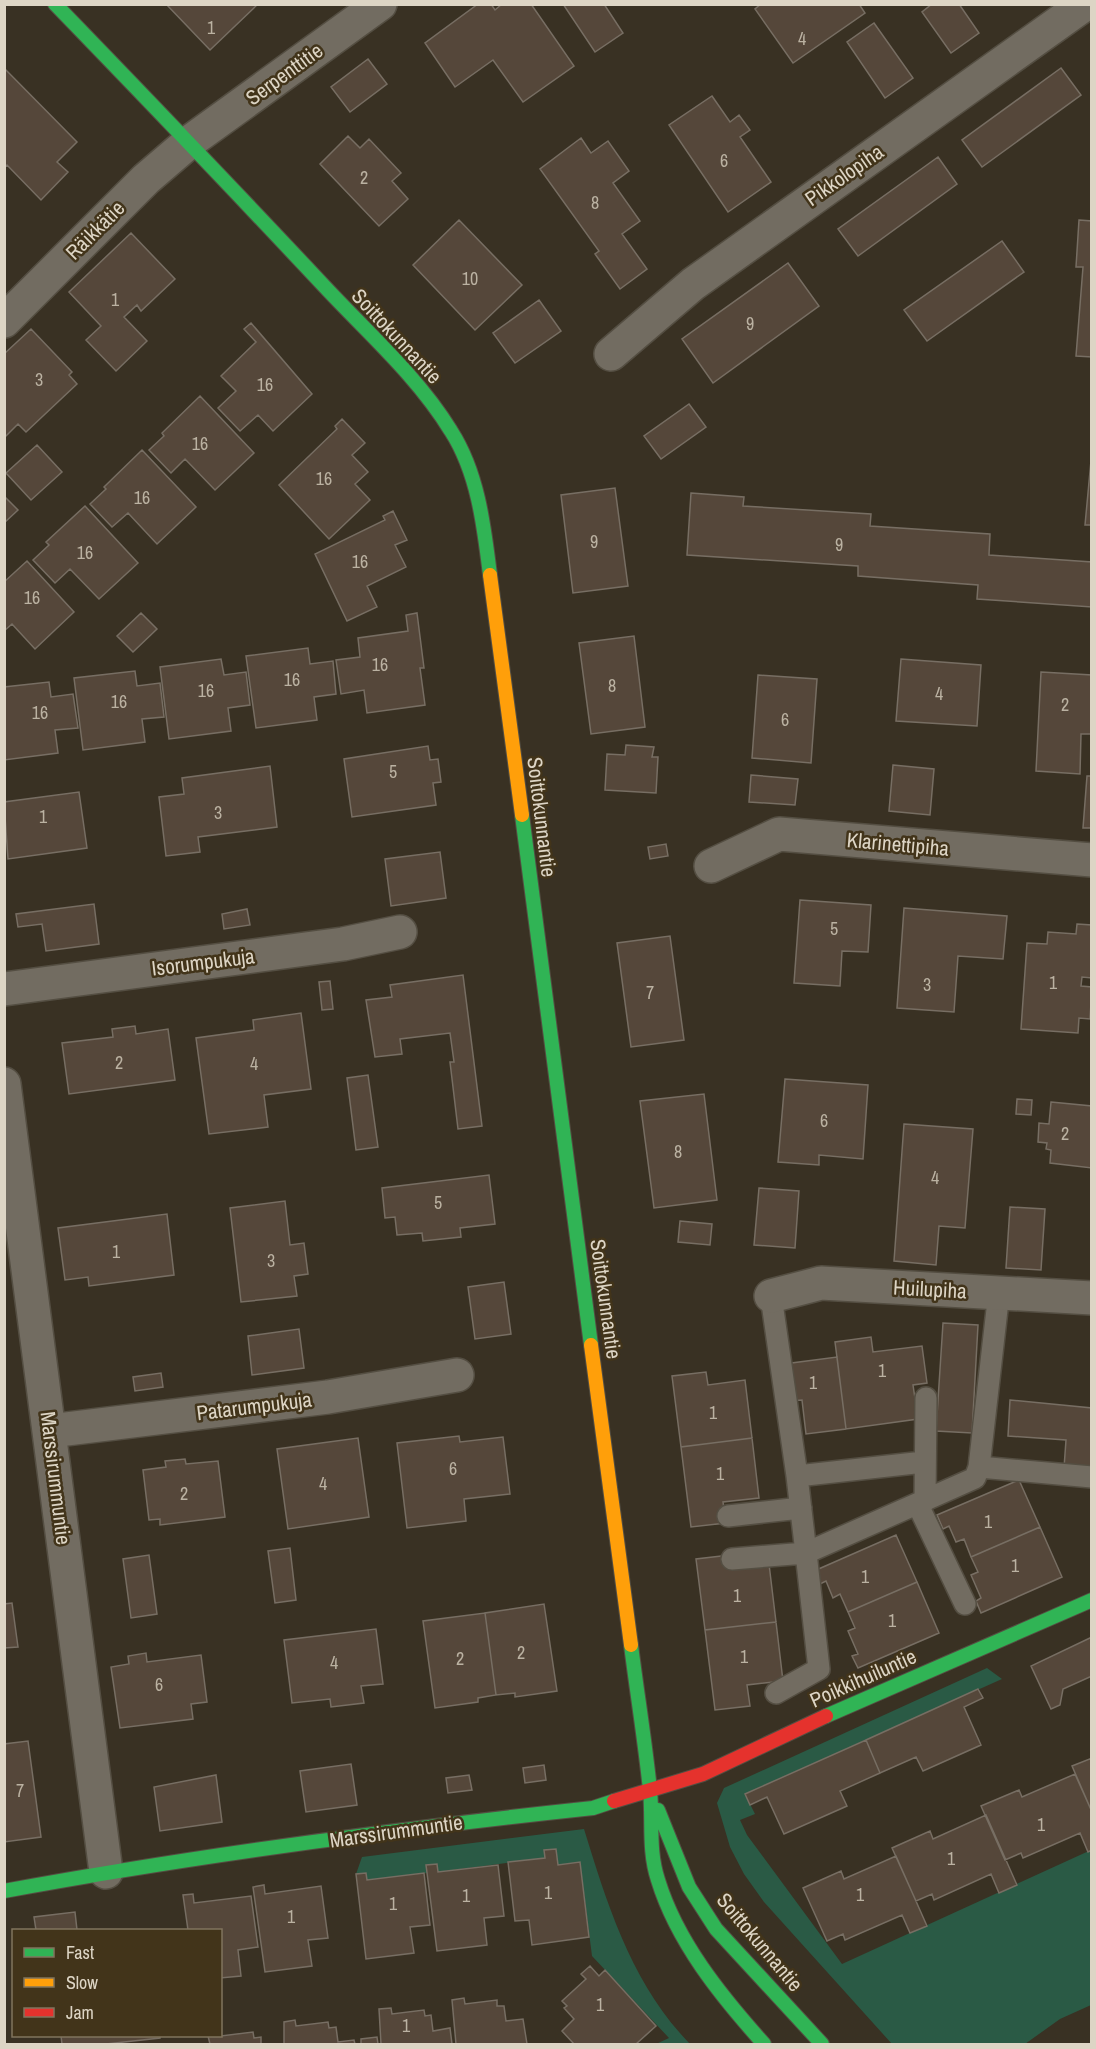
<svg xmlns="http://www.w3.org/2000/svg" width="1096" height="2049" font-family="'Archivo Narrow',sans-serif">
<style>
.green{fill:#2a5a45}
.building{fill:#55473a;stroke:#776e63;stroke-width:1.5}
.lines{fill:none;stroke-linecap:round;stroke-linejoin:round}
.lane-casing{stroke:#544e42;stroke-width:24}
.street-casing{stroke:#544e42;stroke-width:36}
.fast-casing{stroke:#544e42;stroke-width:16}
.slow-casing{stroke:#544e42;stroke-width:16}
.jam-casing{stroke:#544e42;stroke-width:16}
.lane{stroke:#726c61;stroke-width:21}
.street{stroke:#726c61;stroke-width:33}
.fast{stroke:#30b455;stroke-width:14}
.slow{stroke:#ff9f0a;stroke-width:14}
.jam{stroke:#e5322d;stroke-width:14}
.labels{text-anchor:middle;dominant-baseline:central;stroke-width:5;stroke-linejoin:round;paint-order:stroke}
.number-label{font-size:18px;fill:#bbb2a2}
.street-label{font-size:21px;fill:#ddd5c5;stroke:#42341a}
</style>
<rect width="100%" height="100%" fill="#393123"/>
<path class="green" d="M987,1668l15,11 -257,115 10,20 -15,6 7,15 95,129 249,-114v155l-31,14 -35,25h-133l-128,-142 -20,-28 -14,-27 -13,-44 7,-15z
M584,1829c24,78 48,155 106,215h-34l13,-6 -77,-82 -12,-94 -22,3 -2,-16 -12,1 1,8 -107,14 -2,-8 -9,1v8l-60,7 -1,-7 -10,1 6,-17z"/>
<path class="building" d="M166,4h92l-48,46z
M478,4h13l4,6 7,-6h29l43,62 -51,36 -30,-42 -38,27 -30,-44z
M563,4h41l19,29 -28,19z
M761,4h98l6,9 -72,50 -38,-54z
M932,4h27l20,29 -28,20 -29,-41z
M874,23l39,55 -28,20 -38,-56z
M368,59l19,25 -37,28 -19,-25z
M4,68l73,74 -20,20 11,10 -27,28 -34,-35 -3,3z
M1061,68l20,27 -99,72 -20,-27z
M712,96l18,26 9,-7 11,15 -10,7 31,45 -43,30 -59,-87z
M348,136l12,12 9,-9 32,34 -9,8 16,18 -29,27 -59,-62z
M581,138l10,15 17,-12 21,30 -16,12 27,38 -18,13 25,35 -27,20 -25,-35 4,-3 -59,-82z
M938,157l19,27 -99,72 -20,-27z
M459,220l63,65 -47,45 -62,-65z
M1079,220l13,1v136l-16,-1 7,-89h-7z
M131,233l44,46 -34,32 -4,-6 -13,12 23,24 -31,30 -30,-31 15,-14 -32,-34z
M1002,241l22,31 -97,69 -23,-31z
M788,263l31,43 -106,77 -31,-44z
M539,300l22,31 -46,32 -22,-30z
M251,323l61,71 -39,37 -15,-16 -18,16 -22,-23 18,-17 -15,-15 35,-34 -12,-13z
M31,329l41,43 -3,3 8,9 -51,48 -8,-8 -13,13 -1,-83z
M200,396l54,57 -39,37 -30,-31 -14,14 -22,-23 15,-14 -2,-3z
M689,404l17,23 -45,32 -17,-23z
M342,419l23,24 -13,12 16,17 -13,12 15,16 -41,39 -50,-54 58,-56 -2,-3z
M37,445l25,27 -31,28 -25,-27z
M142,450l54,57 -39,37 -29,-31 -16,14 -22,-23 16,-15 -2,-2z
M1092,450v75h-7z
M615,488l13,98 -55,7 -12,-98z
M691,493l53,4 -1,9 128,8 -1,12 120,8 -1,21 103,7v45l-115,-8 1,-14 -120,-9v-10l-171,-11z
M4,496l14,14 -14,13z
M85,506l53,57 -39,36 -29,-30 -15,14 -22,-23 16,-15 -3,-3z
M393,511l14,29 -12,5 11,22 -39,19 10,21 -30,14 -32,-67 70,-34 -2,-4z
M27,561l47,51 -39,37 -23,-25 -8,7v-49z
M141,613l16,16 -24,23 -16,-16z
M417,613l7,55h-4l5,37 -58,8 -3,-23 -23,4 -5,-34 24,-3 -2,-19 50,-7 -2,-16z
M634,636l11,91 -54,7 -12,-91z
M308,648l2,16 23,-3 3,33 -22,3 3,23 -61,8 -10,-72z
M221,659l3,16 22,-3 4,33 -22,3 3,23 -62,8 -9,-72z
M901,659l80,6 -4,61 -81,-5z
M135,671l2,15 23,-3 4,34 -22,2 3,23 -62,8 -9,-72z
M1041,672l51,3v59h-11l-1,40 -44,-3z
M758,675l59,4 -6,84 -59,-5z
M49,682l2,15 22,-3 5,34 -23,2 3,23 -54,7v-73z
M626,745l28,2 -2,10h6l-2,36 -51,-3 2,-36 18,1z
M428,746l2,14 8,-1 3,23 -8,1 3,22 -84,12 -8,-58z
M893,765l41,4 -4,46 -41,-4z
M270,766l7,61 -79,10 2,15 -34,4 -7,-59 25,-3 -2,-16z
M751,775l47,4 -3,26 -46,-3z
M1087,776h5v52h-9z
M79,792l8,56 -79,11 -4,-57z
M666,844l2,12 -18,3 -2,-12z
M440,852l6,46 -55,8 -6,-47z
M800,900l71,5 -3,47 -26,-1 -2,35 -46,-3z
M94,904l5,40 -53,7 -4,-27 -24,3 -2,-13z
M904,908l103,8 -4,43 -45,-3 -4,56 -57,-4z
M247,909l3,16 -26,4 -2,-15z
M1077,924l15,1v53l-10,-1 -1,9 11,1 -2,32 -11,-1 -1,15 -57,-4 6,-86 20,1 1,-12 28,2z
M670,936l14,104 -53,7 -14,-104z
M463,975l19,151 -24,3 -8,-67h4l-4,-29 -50,6 2,15 -27,3 -9,-57 26,-3 -2,-12z
M330,981l3,28 -11,1 -3,-28z
M301,1013l10,76 -47,6 4,32 -59,7 -13,-96 58,-8 -1,-10z
M135,1026l1,8 32,-5 7,51 -106,14 -7,-51 51,-6 -1,-8z
M368,1075l10,72 -22,3 -9,-72z
M785,1079l83,6 -5,74 -44,-4v10l-41,-3z
M704,1094l13,106 -63,8 -14,-107z
M1017,1099l15,1 -1,15 -15,-1z
M1051,1102l41,4v62l-42,-5 1,-13 -5,-1 1,-6 -9,-1 1,-19 10,1z
M904,1124l69,5 -8,99 -26,-2 -3,39 -42,-4z
M489,1175l6,49 -35,4 1,9 -38,4 -1,-8 -25,2 -2,-18 -10,1 -3,-30z
M759,1188l40,3 -4,57 -41,-3z
M285,1201l5,44 14,-2 4,31 -14,2 3,20 -56,6 -11,-94z
M1010,1207l35,2 -4,61 -35,-2z
M167,1214l7,61 -85,11 -1,-9 -23,3 -7,-52z
M680,1221l32,3 -2,21 -32,-3z
M504,1282l7,52 -36,5 -7,-52z
M943,1323l35,2 -6,108 -36,-2z
M299,1329l5,39 -52,7 -4,-39z
M871,1337l2,15 49,-6 5,37 -14,2 5,34 -72,10 -11,-87z
M837,1357l9,72 -40,5 -4,-34 -13,1 -5,-37z
M706,1372l2,13 37,-5 7,58 -71,9 -9,-71z
M161,1373l2,14 -28,4 -2,-14z
M1010,1400l82,8v63l-28,-3 2,-28 -58,-4z
M459,1436l1,6 43,-5 7,57 -46,5 2,22 -59,7 -10,-85z
M358,1438l11,79 -81,12 -11,-80z
M752,1438l7,60 -36,4 3,21 -35,4 -10,-80z
M185,1459l1,5 32,-3 7,56 -65,8v-6l-11,1 -6,-50 23,-3 -1,-6z
M1019,1480l21,47 -69,30 -7,-18 -8,3 -7,-16 -6,3 -6,-14z
M1040,1527l22,50 -81,36 -5,-12 5,-3 -10,-23 7,-3 -7,-15z
M896,1535l21,47 -69,30 -8,-18 -7,4 -7,-17 -6,3 -6,-13z
M290,1548l6,52 -21,3 -7,-52z
M149,1555l8,59 -26,4 -8,-59z
M730,1555l39,9 7,58 -71,8 -9,-71z
M917,1582l22,51 -81,35 -6,-12 6,-2 -10,-23 7,-3 -7,-16z
M12,1603l6,44 -14,1v-44z
M544,1604l13,87 -42,6v-4l-19,2 -11,-82z
M485,1613l11,82 -18,3v4l-43,6 -12,-87z
M776,1622l7,59 -36,4 3,21 -35,4 -10,-80z
M376,1629l7,55 -22,2 3,17 -33,4 -1,-8 -38,4 -8,-63z
M1092,1637v39l-29,13 -3,16 -9,4 -20,-43z
M146,1653l1,9 54,-7 6,47 -16,2 2,15 -73,9 -9,-61 18,-3 -1,-8z
M978,1689l5,9 -19,9 17,38 -58,26 -7,-14 -36,16 -14,-33z
M866,1740l14,33 -40,18 7,15 -63,28 -17,-37 -17,8 -5,-11z
M28,1741l13,96 -37,5v-98z
M1092,1758v54l-20,-46z
M351,1764l6,41 -51,7 -6,-41z
M544,1765l2,15 -21,3 -2,-15z
M1075,1774l17,38v38l-4,2 -8,-19 -57,25 -2,-5 -16,7 -24,-54 38,-16 3,7z
M216,1775l6,47 -62,9 -6,-44z
M469,1775l3,15 -24,3 -2,-15z
M986,1815l31,70 -18,8 -8,-19 -57,26 -2,-6 -16,7 -24,-53 38,-17 3,8z
M556,1849l2,16 22,-3 9,75 -57,8 -3,-25 -14,1 -7,-59 37,-4 -1,-8z
M896,1856l31,70 -17,7 -8,-18 -57,25 -2,-6 -16,7 -24,-53 38,-17 3,8z
M437,1864l1,8 60,-7 6,51 -20,2 3,27 -50,6 -11,-86z
M366,1873l1,7 57,-7 6,52 -20,2 4,26 -48,6 -10,-85z
M264,1885l1,9 56,-8 7,52 -20,2 4,26 -47,6 -12,-85z
M193,1894l1,9 57,-7 7,51 -20,3 3,26 -21,2v-48h-32l-5,-35z
M75,1912l2,18h-41l-2,-13z
M590,1966l9,10 6,-6 51,56 -20,18h-62l-12,-13 12,-12 -10,-11 3,-2 -5,-5 24,-22 -5,-5z
M464,1998l1,6 32,-4v6h7l2,15 17,-2 4,25h-71l-4,-44z
M391,2008l1,6 32,-4 1,6 6,-1 2,16 17,-3 2,16h-71l-2,-35z
M295,2020l1,6 32,-4 1,6 7,-1 2,15 16,-2 1,4h-71v-22z
M220,2032l1,4 32,-4 1,6 7,-1v7h-54h3l-2,-8h12z
M61,2036h99v2l-54,6h-44z
M377,2037l1,7h-17v-5z"/>
<g class="lines">
<defs>
<path id="lane" d="M771,1296l26,180 9,77 169,-75 4,-11 20,-175
M979,1467l113,10
M797,1476l127,-14
M925,1501l1,-103
M918,1505l47,99
M728,1516l73,-8
M732,1559l74,-6 13,116 -43,24"/>
<path id="street" d="M4,321l142,-142 42,-36 192,-139
M611,354l82,-70 392,-280
M711,866l68,-32 313,26
M4,989l339,-45 57,-12
M4,1084l102,788
M771,1296l50,-13 271,15
M50,1431l278,-34 129,-22"/>
<path id="fast" d="M55,4c91,94 181,188 270,283 43,46 93,90 126,144 27,42 33,95 39,144
M522,815l69,530
M631,1645c6,48 14,96 19,145 3,30 -2,60 8,90 19,62 63,116 106,164
M826,1716l266,-116
M658,1810l31,77 27,42 106,115
M4,1891c195,-36 392,-62 589,-83l21,-7"/>
<path id="slow" d="M490,575l32,240
M591,1345l40,300"/>
<path id="jam" d="M614,1801l89,-27 123,-58"/>
</defs>
<use href="#lane" class="lane-casing"/>
<use href="#street" class="street-casing"/>
<use href="#fast" class="fast-casing"/>
<use href="#slow" class="slow-casing"/>
<use href="#jam" class="jam-casing"/>
<use href="#lane" class="lane"/>
<use href="#street" class="street"/>
<use href="#fast" class="fast"/>
<use href="#slow" class="slow"/>
<use href="#jam" class="jam"/>
</g>
<g class="labels">
<g class="number-label">
<text x="211" y="27">1</text>
<text x="802" y="38">4</text>
<text x="724" y="160">6</text>
<text x="364" y="177">2</text>
<text x="595" y="202">8</text>
<text x="470" y="278">10</text>
<text x="115" y="299">1</text>
<text x="750" y="323">9</text>
<text x="39" y="379">3</text>
<text x="265" y="384">16</text>
<text x="200" y="443">16</text>
<text x="324" y="478">16</text>
<text x="142" y="497">16</text>
<text x="594" y="541">9</text>
<text x="839" y="544">9</text>
<text x="85" y="552">16</text>
<text x="360" y="561">16</text>
<text x="32" y="597">16</text>
<text x="380" y="664">16</text>
<text x="292" y="679">16</text>
<text x="612" y="685">8</text>
<text x="206" y="690">16</text>
<text x="939" y="693">4</text>
<text x="119" y="701">16</text>
<text x="1065" y="704">2</text>
<text x="40" y="712">16</text>
<text x="785" y="719">6</text>
<text x="393" y="771">5</text>
<text x="218" y="812">3</text>
<text x="43" y="816">1</text>
<text x="834" y="928">5</text>
<text x="1053" y="982">1</text>
<text x="927" y="984">3</text>
<text x="650" y="992">7</text>
<text x="119" y="1062">2</text>
<text x="254" y="1063">4</text>
<text x="824" y="1120">6</text>
<text x="1065" y="1133">2</text>
<text x="678" y="1151">8</text>
<text x="935" y="1177">4</text>
<text x="438" y="1202">5</text>
<text x="116" y="1251">1</text>
<text x="271" y="1260">3</text>
<text x="882" y="1370">1</text>
<text x="813" y="1382">1</text>
<text x="713" y="1412">1</text>
<text x="453" y="1468">6</text>
<text x="720" y="1473">1</text>
<text x="323" y="1483">4</text>
<text x="184" y="1493">2</text>
<text x="988" y="1521">1</text>
<text x="1015" y="1565">1</text>
<text x="865" y="1576">1</text>
<text x="737" y="1595">1</text>
<text x="892" y="1620">1</text>
<text x="521" y="1652">2</text>
<text x="744" y="1656">1</text>
<text x="460" y="1658">2</text>
<text x="334" y="1662">4</text>
<text x="159" y="1684">6</text>
<text x="20" y="1790">7</text>
<text x="1041" y="1824">1</text>
<text x="951" y="1858">1</text>
<text x="548" y="1892">1</text>
<text x="860" y="1894">1</text>
<text x="466" y="1895">1</text>
<text x="393" y="1903">1</text>
<text x="291" y="1916">1</text>
<text x="600" y="2004">1</text>
<text x="406" y="2025">1</text>
</g>
<g class="street-label">
<text transform="translate(284 74) rotate(-36)">Serpenttitie</text>
<text transform="translate(844 175) rotate(-35)">Pikkolopiha</text>
<text transform="translate(95 230) rotate(-45)">Räikkätie</text>
<text transform="translate(397 336) rotate(47)">Soittokunnantie</text>
<text transform="translate(542 817) rotate(83)">Soittokunnantie</text>
<text transform="translate(898 844) rotate(5)">Klarinettipiha</text>
<text transform="translate(203 962) rotate(-7)">Isorumpukuja</text>
<text transform="translate(930 1289) rotate(3)">Huilupiha</text>
<text transform="translate(606 1299) rotate(82)">Soittokunnantie</text>
<text transform="translate(254 1406) rotate(-7)">Patarumpukuja</text>
<text transform="translate(56 1478) rotate(83)">Marssirummuntie</text>
<text transform="translate(863 1678) rotate(-24)">Poikkihuiluntie</text>
<text transform="translate(396 1831) rotate(-8)">Marssirummuntie</text>
<text transform="translate(760 1942) rotate(50)">Soittokunnantie</text>
</g>
</g>
<rect width="1096" height="2049" fill="none" stroke="#ddd5c5" stroke-width="12"/>
<rect x="12" y="1929" width="210" height="108" fill="#42341a" stroke="#80745e" stroke-width="1.5"/>
<rect x="24" y="1948" width="30" height="9" fill="#30b455" stroke="#80745e" stroke-width="1.5"/>
<text x="66" y="1959" font-size="18" fill="#ddd5c5">Fast</text>
<rect x="24" y="1978" width="30" height="9" fill="#ff9f0a" stroke="#80745e" stroke-width="1.5"/>
<text x="66" y="1989" font-size="18" fill="#ddd5c5">Slow</text>
<rect x="24" y="2008" width="30" height="9" fill="#e5322d" stroke="#80745e" stroke-width="1.5"/>
<text x="66" y="2019" font-size="18" fill="#ddd5c5">Jam</text>
</svg>
